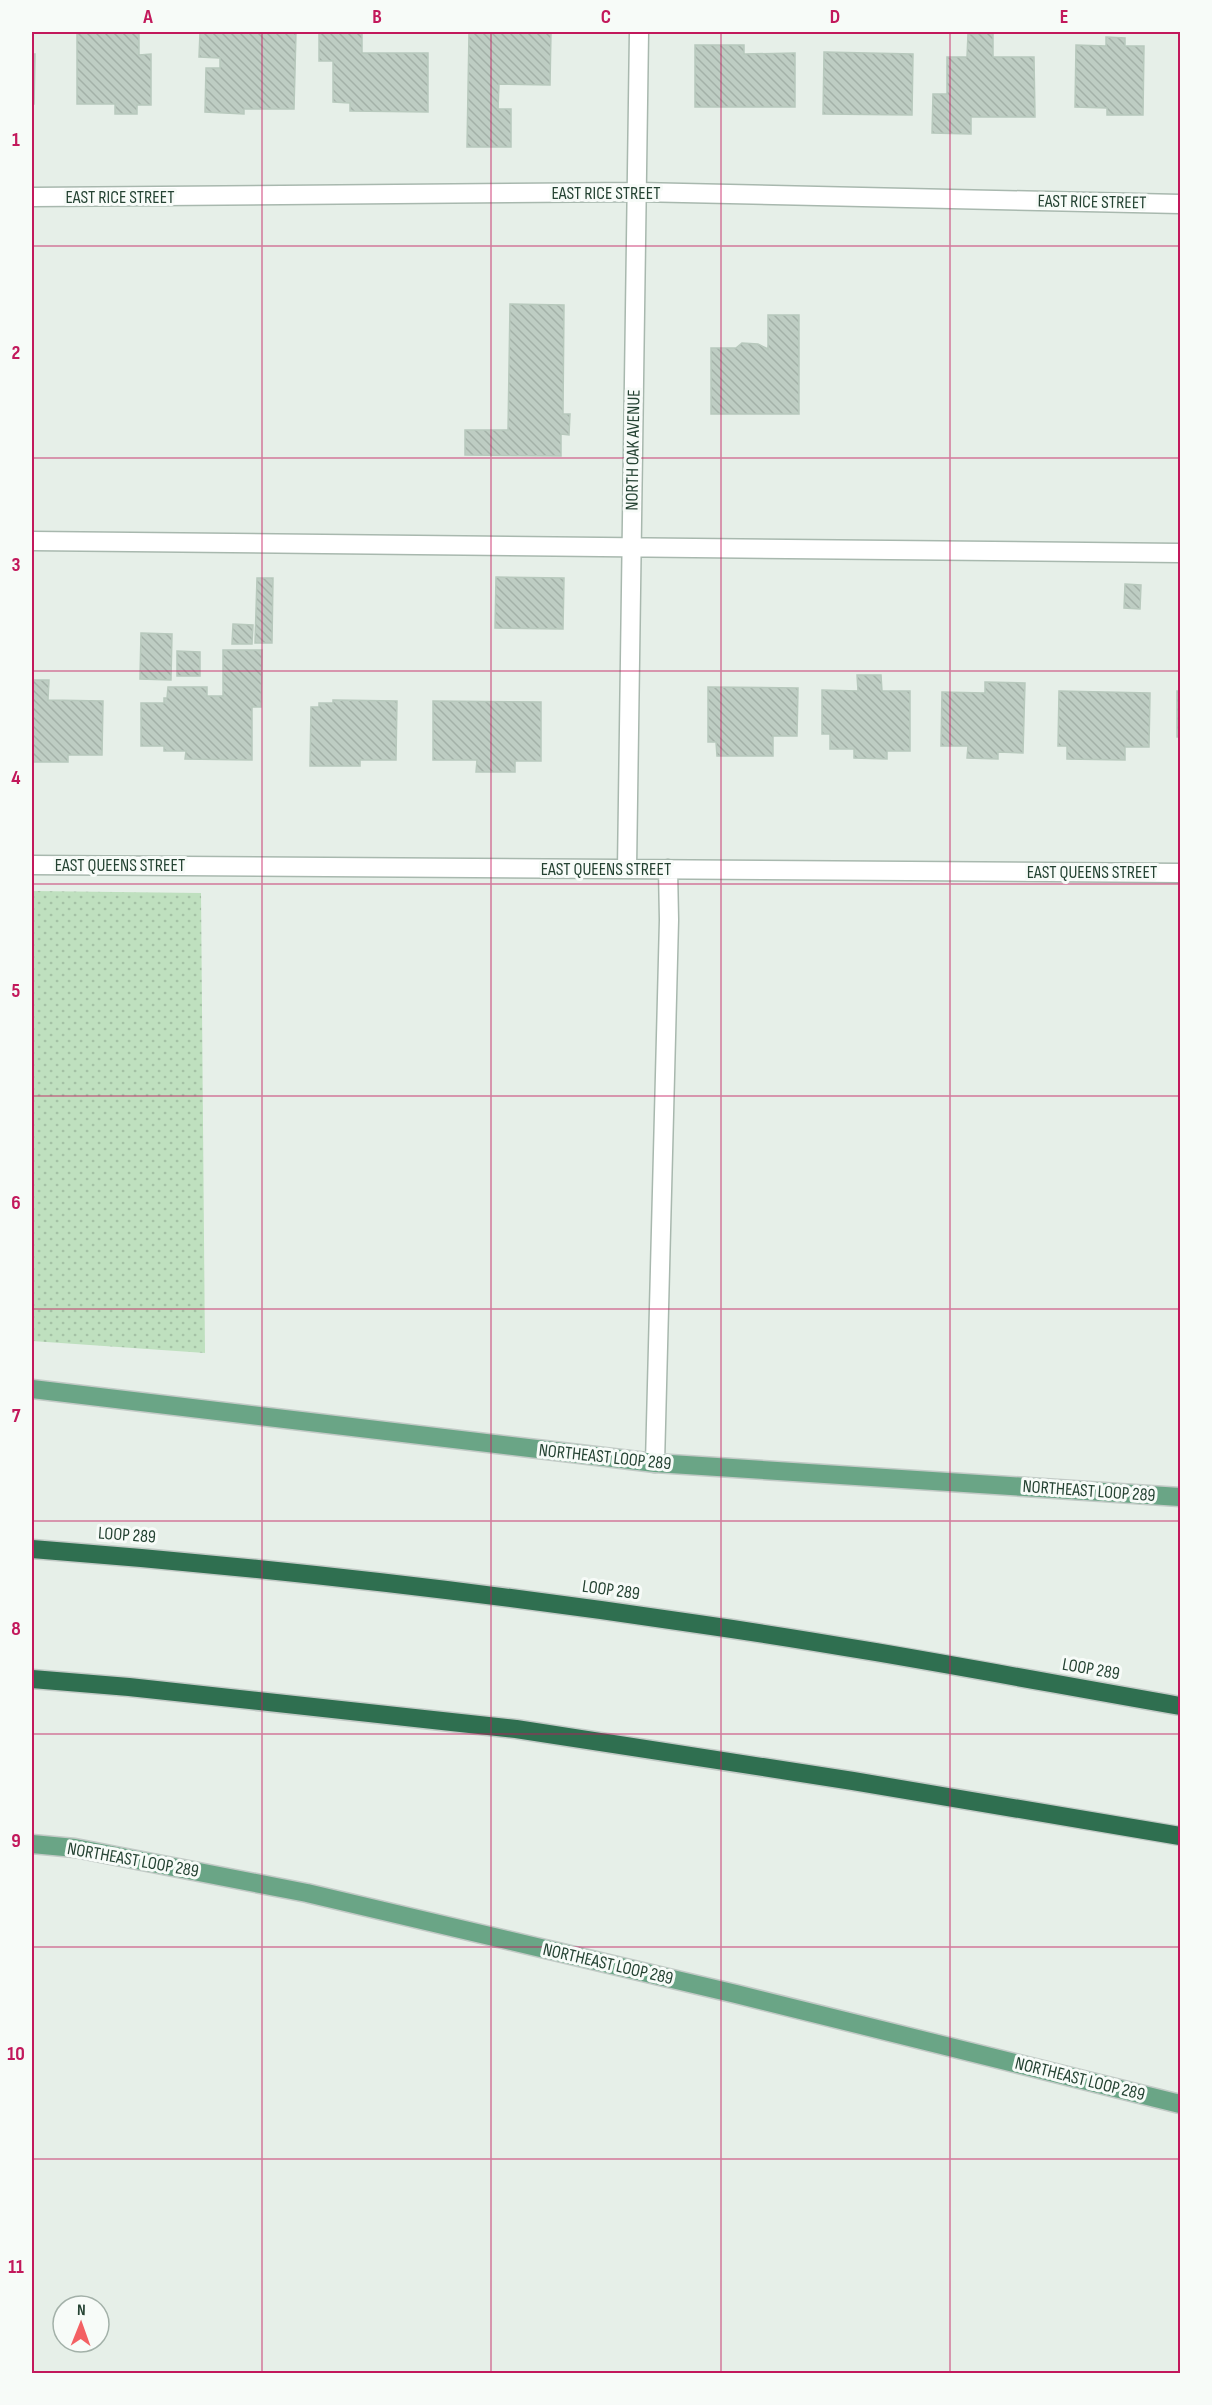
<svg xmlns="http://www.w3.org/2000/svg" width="1212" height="2405" font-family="'Sofia Sans Condensed',sans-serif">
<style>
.grass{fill:url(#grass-dots)}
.building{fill:url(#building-back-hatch);stroke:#b8c9bd;stroke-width:1.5}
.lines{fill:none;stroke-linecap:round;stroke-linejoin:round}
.minor-casing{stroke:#a8b8ae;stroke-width:21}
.major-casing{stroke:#c2cac6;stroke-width:21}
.highway-casing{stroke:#c2cac6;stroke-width:21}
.minor{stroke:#fff;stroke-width:18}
.major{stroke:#6aa586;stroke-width:18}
.highway{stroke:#2f6f50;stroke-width:18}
.grid{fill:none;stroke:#c2185b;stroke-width:1.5;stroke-opacity:0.55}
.labels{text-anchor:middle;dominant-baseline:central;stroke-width:6;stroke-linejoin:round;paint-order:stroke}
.street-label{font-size:18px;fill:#244232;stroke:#f7fbf8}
.neatline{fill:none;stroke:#c2185b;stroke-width:2}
.grid-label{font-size:20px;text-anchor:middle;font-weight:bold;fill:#c2185b}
</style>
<defs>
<pattern id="grass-dots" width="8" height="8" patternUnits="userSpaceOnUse" patternTransform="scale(1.5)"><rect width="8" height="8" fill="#bfe0bf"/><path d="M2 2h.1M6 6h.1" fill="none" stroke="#a4c1a5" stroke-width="1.8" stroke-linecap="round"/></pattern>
<pattern id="building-back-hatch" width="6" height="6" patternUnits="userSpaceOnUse" patternTransform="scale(1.5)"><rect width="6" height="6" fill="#becdc3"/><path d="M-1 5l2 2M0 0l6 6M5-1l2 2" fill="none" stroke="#a3b1a8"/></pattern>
</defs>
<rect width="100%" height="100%" fill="#e6efe8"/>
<path class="grass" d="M32,891l169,2 4,460 -173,-12z"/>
<path class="building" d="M77,32h62v23l12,-1v51h-14v9h-22v-10h-38z
M200,32h96l-2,77h-50v5l-39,-2 1,-44h14v-10l-21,-1z
M319,32h43v21h66v59l-78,-1v-8l-17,-1v-41h-14z
M469,32h82l-1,53 -51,-1 -1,25h13v38h-44z
M993,33v24h41l1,60h-64v17l-39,-1 1,-39h14v-37h20l1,-23z
M1106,37l19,1v8h19l-1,69h-36v-7l-32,-1 1,-62 30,1z
M695,45h49v9l51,-1v54h-100z
M824,52l89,2 -1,61 -89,-1z
M32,54h3l-1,50h-2z
M510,304l54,1 -1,109h7l-1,21 -8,-1v22l-96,-1v-25h43z
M768,315h31v99h-88v-66h25l6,-5 16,1 10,5z
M496,577l68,1 -1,51 -68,-1z
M257,578h16l-1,65h-17z
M1125,584l16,1 -1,24 -16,-1z
M233,624l20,1 -1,19h-20z
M141,633l31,1 -1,46 -31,-1z
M223,650h39l-1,57h-9v53l-67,-1 1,-8h-22v-5h-23v-43h23v-5h3l1,-11h39v9h16z
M177,651l23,1v24h-23z
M857,675h24l1,16h28v60h-23v8l-33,-1v-9h-24v-15h-8v-44l36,1z
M32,680h17l-1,20 55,1 -1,54h-34v7h-36z
M985,682l40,1 -2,70 -25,-1v7l-31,-1 1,-12h-27l1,-54 43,1z
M708,687l90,1 -1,48h-24v20h-56l-1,-14h-8z
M1059,691l91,2 -1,54h-24v13l-58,-1v-13h-9z
M1177,691h3v46h-3z
M333,700l64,1 -1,59h-36v6h-50l1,-59h8v-4h14z
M433,701l108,1v59h-26v11h-39l1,-12h-44z"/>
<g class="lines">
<defs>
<path id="minor" d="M32,197l605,-5 543,12
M32,541l1148,12
M32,865l1148,8
M627,869l12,-837
M655,1463l14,-543 -1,-51"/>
<path id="major" d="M32,1389l623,74 525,34
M32,1844l43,4 232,45 429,101 444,110"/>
<path id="highway" d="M32,1549c223,17 444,42 666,75 161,23 322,54 482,82
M32,1679l97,8 387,42 337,52 327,55"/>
</defs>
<use href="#minor" class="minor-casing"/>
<use href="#major" class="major-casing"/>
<use href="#highway" class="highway-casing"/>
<use href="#minor" class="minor"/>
<use href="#major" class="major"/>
<use href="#highway" class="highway"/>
</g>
<path class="grid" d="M262,32v2342M491,32v2342M721,32v2342M950,32v2342M32,246h1148M32,458h1148M32,671h1148M32,884h1148M32,1096h1148M32,1309h1148M32,1521h1148M32,1734h1148M32,1947h1148M32,2159h1148"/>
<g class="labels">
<g class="street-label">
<text x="606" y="193">EAST RICE STREET</text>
<text x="120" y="197">EAST RICE STREET</text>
<text transform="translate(1092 202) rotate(1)">EAST RICE STREET</text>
<text transform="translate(633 450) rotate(-89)">NORTH OAK AVENUE</text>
<text x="120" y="865">EAST QUEENS STREET</text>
<text x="606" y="869">EAST QUEENS STREET</text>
<text x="1092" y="872">EAST QUEENS STREET</text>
<text transform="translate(605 1457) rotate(6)">NORTHEAST LOOP 289</text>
<text transform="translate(1089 1491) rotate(4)">NORTHEAST LOOP 289</text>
<text transform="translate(127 1535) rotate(4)">LOOP 289</text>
<text transform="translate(611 1590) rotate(8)">LOOP 289</text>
<text transform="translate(1091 1669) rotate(10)">LOOP 289</text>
<text transform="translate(133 1860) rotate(10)">NORTHEAST LOOP 289</text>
<text transform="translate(608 1964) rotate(13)">NORTHEAST LOOP 289</text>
<text transform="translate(1080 2079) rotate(14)">NORTHEAST LOOP 289</text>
</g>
</g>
<rect width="1212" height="2405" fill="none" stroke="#f7fbf8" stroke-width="66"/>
<g transform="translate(81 2324) rotate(1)"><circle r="28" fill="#f7fbf8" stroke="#a3b1a9" stroke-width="1.5"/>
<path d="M0-4.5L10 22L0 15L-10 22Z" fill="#f36063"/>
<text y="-9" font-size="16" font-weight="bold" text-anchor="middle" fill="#244232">N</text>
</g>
<rect x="33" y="33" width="1146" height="2339" class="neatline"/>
<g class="grid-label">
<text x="148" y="23">A</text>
<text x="377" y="23">B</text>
<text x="606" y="23">C</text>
<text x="835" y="23">D</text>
<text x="1064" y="23">E</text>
<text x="16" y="146">1</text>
<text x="16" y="359">2</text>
<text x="16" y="571">3</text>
<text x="16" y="784">4</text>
<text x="16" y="997">5</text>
<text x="16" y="1209">6</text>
<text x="16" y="1422">7</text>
<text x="16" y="1635">8</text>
<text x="16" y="1847">9</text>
<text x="16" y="2060">10</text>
<text x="16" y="2273">11</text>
</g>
</svg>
